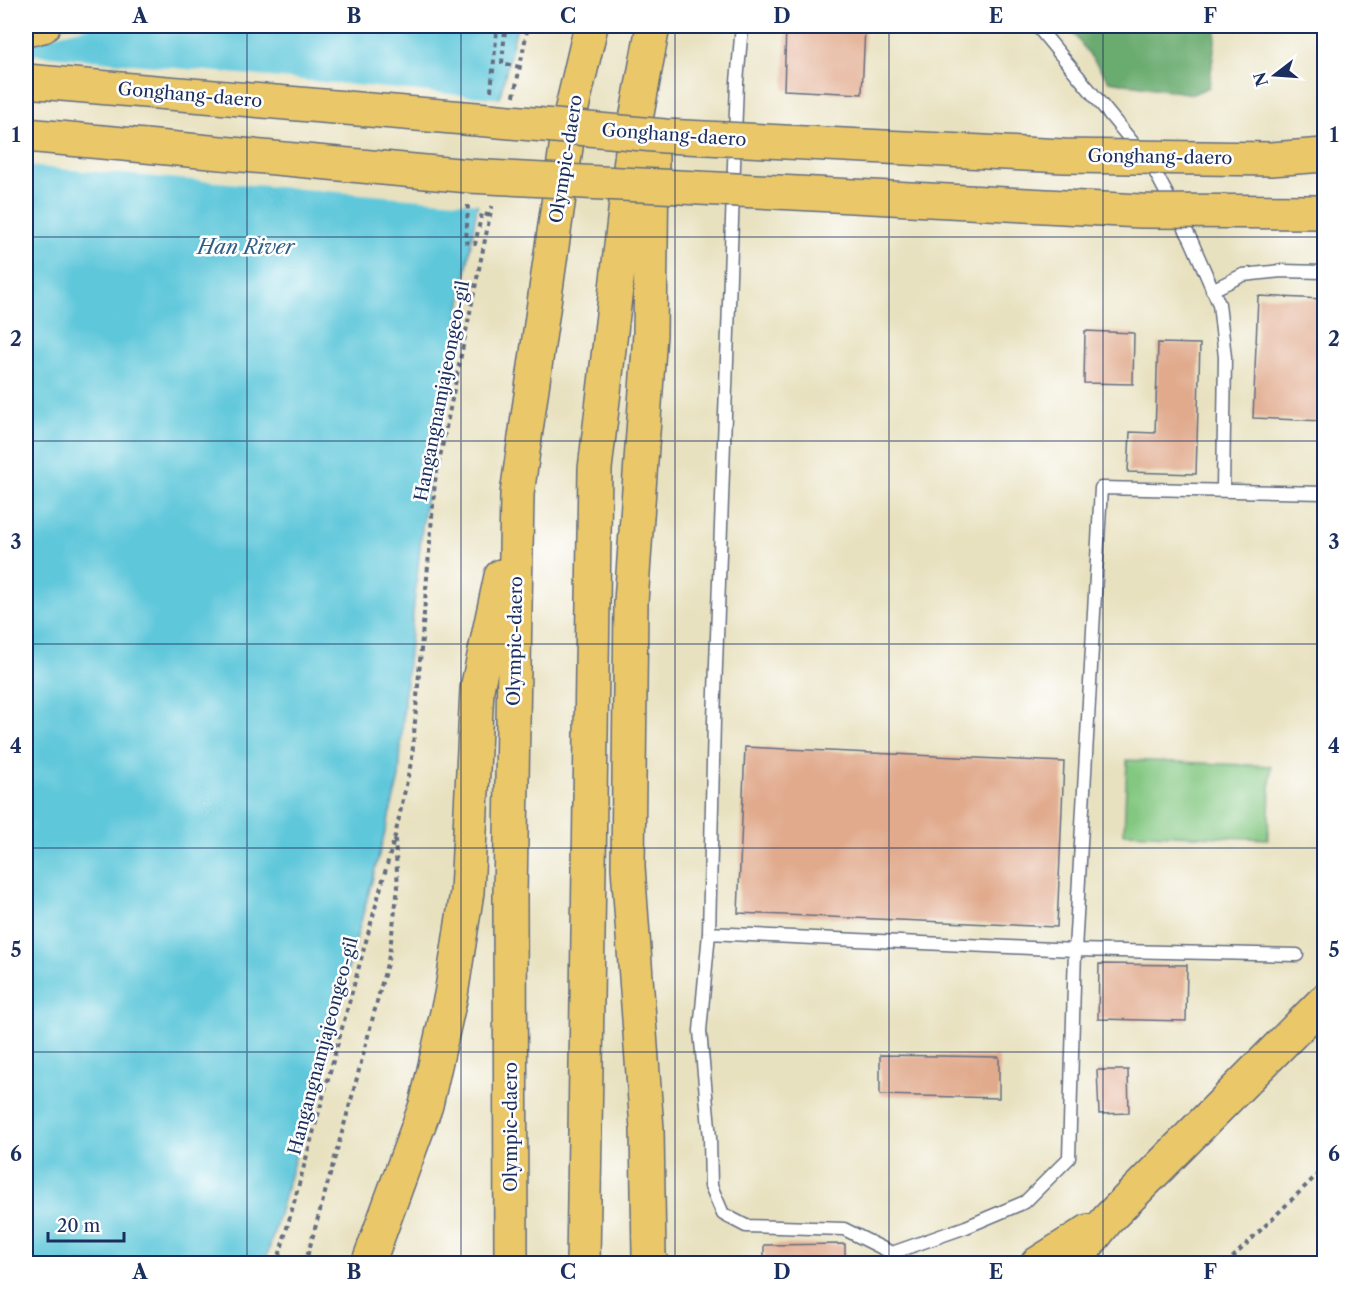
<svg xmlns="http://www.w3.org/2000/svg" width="1350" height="1289" font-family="'Libre Caslon Text',serif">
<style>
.green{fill:#83c781;stroke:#4f7b70;stroke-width:1.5}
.forest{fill:#6aac6f;stroke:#426e66;stroke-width:1.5}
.water{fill:#5ec7da;stroke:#3c7b9c;stroke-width:1.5}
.pier{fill:#e8e1bf}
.building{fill:#e1aa8d}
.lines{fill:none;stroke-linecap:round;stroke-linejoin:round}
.service-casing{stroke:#636d80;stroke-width:15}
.trunk-casing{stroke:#636d80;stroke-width:36}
.path{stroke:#636d80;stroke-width:4;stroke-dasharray:4.5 4.5;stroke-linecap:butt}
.service{stroke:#fff;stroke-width:12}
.trunk{stroke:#eac769;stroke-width:33}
.primary-bridge-casing{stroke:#636d80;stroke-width:36;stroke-linecap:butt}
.primary-bridge{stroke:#eac769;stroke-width:33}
.grid{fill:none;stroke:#1b2f5e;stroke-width:1.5;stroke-opacity:0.55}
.labels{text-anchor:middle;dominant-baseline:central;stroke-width:5;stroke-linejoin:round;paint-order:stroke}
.street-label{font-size:18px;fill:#1b2f5e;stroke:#fff}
.water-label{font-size:20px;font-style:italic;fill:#2f5d83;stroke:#fff}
.neatline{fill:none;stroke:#1b2f5e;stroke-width:2}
.grid-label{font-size:20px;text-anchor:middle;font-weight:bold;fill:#1b2f5e}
</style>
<rect width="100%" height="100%" fill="#fff"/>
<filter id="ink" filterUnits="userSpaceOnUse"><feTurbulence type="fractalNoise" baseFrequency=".0167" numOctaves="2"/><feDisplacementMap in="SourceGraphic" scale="12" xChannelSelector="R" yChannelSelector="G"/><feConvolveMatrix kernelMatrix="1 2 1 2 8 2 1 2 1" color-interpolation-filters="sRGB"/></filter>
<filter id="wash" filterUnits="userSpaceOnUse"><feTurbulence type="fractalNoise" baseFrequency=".008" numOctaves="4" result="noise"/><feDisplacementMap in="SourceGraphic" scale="24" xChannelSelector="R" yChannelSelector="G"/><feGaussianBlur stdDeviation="1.35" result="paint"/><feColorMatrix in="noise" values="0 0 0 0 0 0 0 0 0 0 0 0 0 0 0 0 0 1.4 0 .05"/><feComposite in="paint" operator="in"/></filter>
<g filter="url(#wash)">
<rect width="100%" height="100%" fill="#e8e1bf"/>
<path class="green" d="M1127,760l144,6 -3,73 -144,-6z"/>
<path class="forest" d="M1068,26h149l-8,61 -16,7 -84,-13z"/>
<path class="water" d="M26,26h491l-32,132 -31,188 -6,18 -12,65 -14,99 -18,172 -5,78 -12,47 -56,207 -66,231h-239z"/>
<path class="pier" d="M26,26h66l-66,17z
M26,54l476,45 -14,59 -7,46 -455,-38z"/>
<g id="blocks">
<path class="building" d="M786,26h79l-3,68 -78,-4z
M1258,296l66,3v122l-71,-3z
M1085,331l49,2 -1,51 -49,-1z
M1158,343l42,1 -4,130 -68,-2 2,-40 25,1z
M745,747l319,15 -7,165 -319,-14z
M1099,964l88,1 -1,56 -88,-2z
M880,1055l119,2v41l-119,-3z
M1097,1070h31l1,43 -30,1z
M845,1244v20h-81v-19z"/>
</g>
</g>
<g filter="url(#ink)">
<use href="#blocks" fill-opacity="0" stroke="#636d80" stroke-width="1.5"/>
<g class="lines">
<defs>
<path id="service" d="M742,26l-5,56 -23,638 -5,213 -9,98 10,107 1,48 12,28 23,12 98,3 48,24 74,-26 59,-25 44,-44 6,-208 26,-462 223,5
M1037,26l115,140 39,74 28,64 6,53 -2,133
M1212,290l31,-15 38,-4 43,1
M709,933l366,17 222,5"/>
<path id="trunk" d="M26,30l17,-4
M368,1264l58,-159 25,-110 16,-103 10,-203 24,-113
M511,1264l-1,-369 7,-401 54,-382 20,-86
M583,1264l12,-795 40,-344 18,-99
M652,1264l-3,-7 -2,-128 -19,-262 3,-265 19,-268 2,-177
M1037,1264l52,-33
M1072,1264l36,-45 216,-218"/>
</defs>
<use href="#service" class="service-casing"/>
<use href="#trunk" class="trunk-casing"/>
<path class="path" d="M491,91l6,-62 8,1 -3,33 18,4
M514,96l14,-70
M468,205l-2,37 9,2 7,-31 8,3
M277,1264l118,-428 17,-78 23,-277 57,-275
M305,1264l48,-171 36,-137 9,-68 -3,-49
M1226,1264l98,-96"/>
<use href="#service" class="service"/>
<use href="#trunk" class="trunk"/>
<defs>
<path id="primary-bridge" d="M26,81l462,39 177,16 399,20 207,3 53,-4
M26,135l443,41 672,35 183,1"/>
</defs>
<use href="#primary-bridge" class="primary-bridge-casing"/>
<use href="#primary-bridge" class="primary-bridge"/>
</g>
</g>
<path class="grid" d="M247,26v1238M461,26v1238M675,26v1238M889,26v1238M1103,26v1238M26,237h1298M26,441h1298M26,644h1298M26,848h1298M26,1052h1298"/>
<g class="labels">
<g class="street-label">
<text transform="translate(190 95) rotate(5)">Gonghang-daero</text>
<text transform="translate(674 135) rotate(4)">Gonghang-daero</text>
<text transform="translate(1160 157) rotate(1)">Gonghang-daero</text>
<text transform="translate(566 159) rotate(-81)">Olympic-daero</text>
<text transform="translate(442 391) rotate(-79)">Hangangnamjajeongeo-gil</text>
<text transform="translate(515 641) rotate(-89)">Olympic-daero</text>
<text transform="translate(323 1046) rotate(-75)">Hangangnamjajeongeo-gil</text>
<text transform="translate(511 1127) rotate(-90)">Olympic-daero</text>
</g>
<g class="water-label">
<text x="246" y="247">Han River</text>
</g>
</g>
<rect width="1350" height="1289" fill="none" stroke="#fff" stroke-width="66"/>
<g transform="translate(1275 75) rotate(253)" stroke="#ffffff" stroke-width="4.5" paint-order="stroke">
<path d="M0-4.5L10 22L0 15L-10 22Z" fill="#1b2f5e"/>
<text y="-9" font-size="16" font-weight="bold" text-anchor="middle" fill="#1b2f5e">N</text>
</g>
<path d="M48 1232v9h76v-9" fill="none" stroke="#1b2f5e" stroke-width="3"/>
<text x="57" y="1232" font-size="18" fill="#1b2f5e" stroke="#ffffff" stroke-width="4.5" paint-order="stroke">20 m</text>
<rect x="33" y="33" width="1284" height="1223" class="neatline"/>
<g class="grid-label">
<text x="140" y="23">A</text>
<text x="354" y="23">B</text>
<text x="568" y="23">C</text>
<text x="782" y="23">D</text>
<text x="996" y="23">E</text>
<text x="1210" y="23">F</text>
<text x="16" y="142">1</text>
<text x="1334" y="142">1</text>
<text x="16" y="346">2</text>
<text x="1334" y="346">2</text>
<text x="16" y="549">3</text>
<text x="1334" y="549">3</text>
<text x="16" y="753">4</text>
<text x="1334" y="753">4</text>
<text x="16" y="957">5</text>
<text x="1334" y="957">5</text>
<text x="16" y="1161">6</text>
<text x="1334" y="1161">6</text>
<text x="140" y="1279">A</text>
<text x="354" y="1279">B</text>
<text x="568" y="1279">C</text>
<text x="782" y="1279">D</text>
<text x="996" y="1279">E</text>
<text x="1210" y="1279">F</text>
</g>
</svg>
